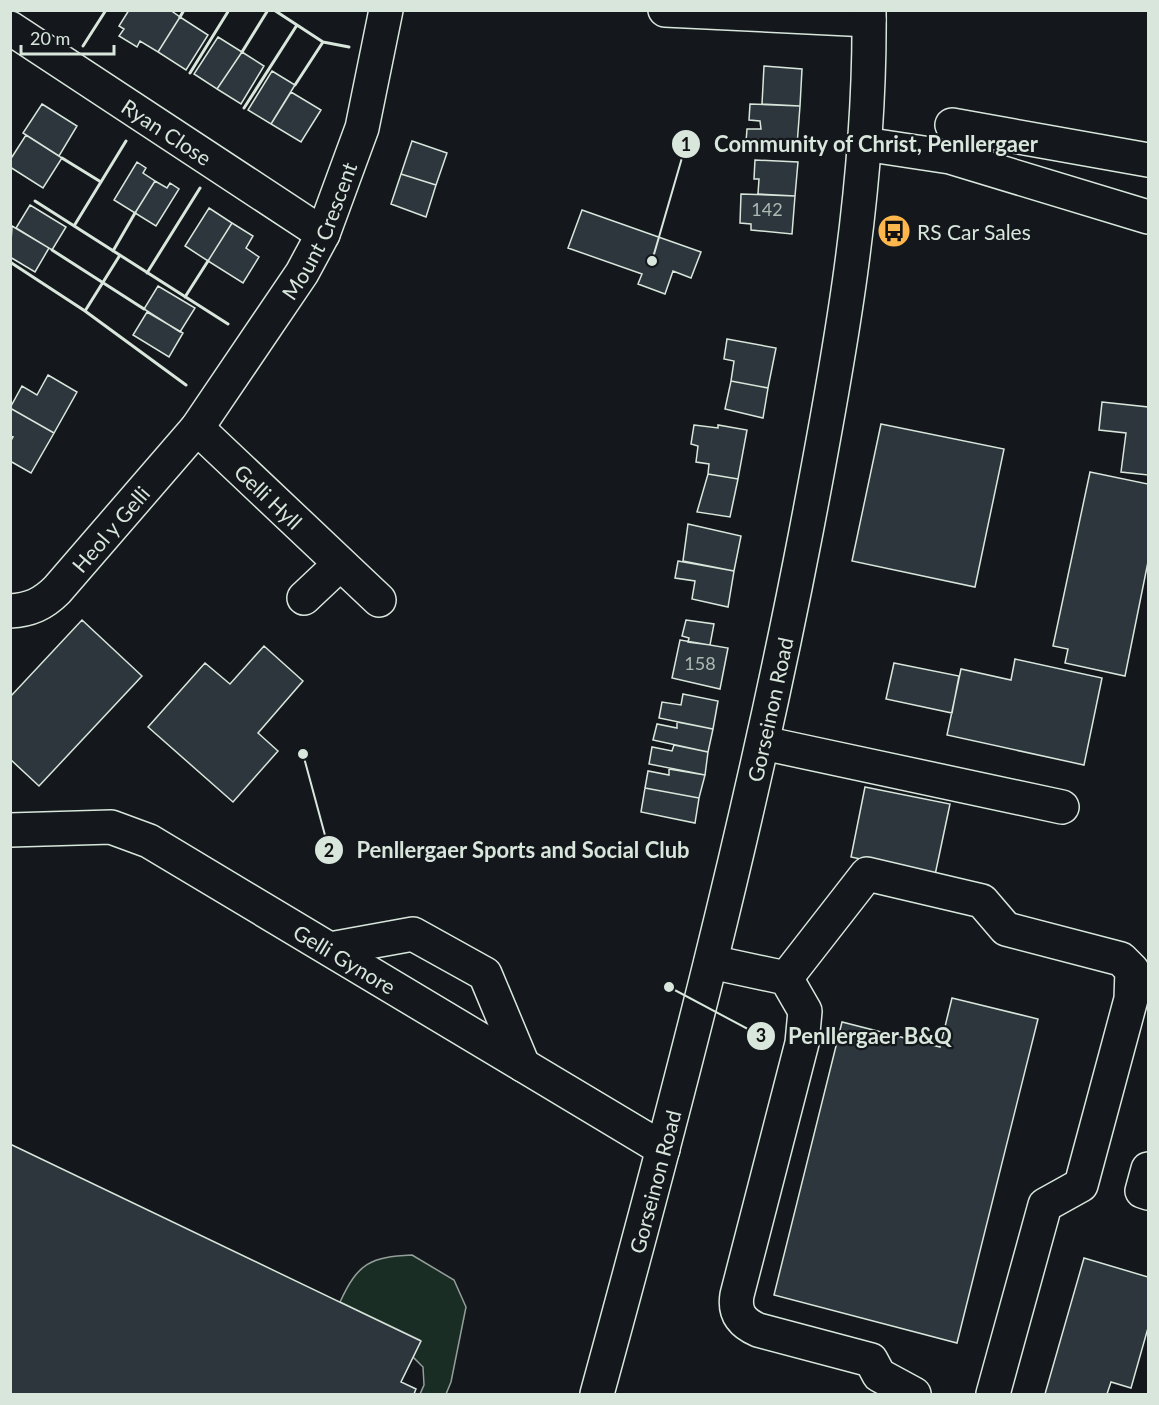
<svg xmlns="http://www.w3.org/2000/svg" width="1159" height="1405" font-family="Lato,sans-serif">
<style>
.green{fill:#1a2d24;stroke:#939e99;stroke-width:1.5}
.building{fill:#2c363c;stroke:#d8e6dc;stroke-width:1.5}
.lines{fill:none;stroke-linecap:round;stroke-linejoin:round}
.minor-casing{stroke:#d8e6dc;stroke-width:36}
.major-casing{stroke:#d8e6dc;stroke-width:36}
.minor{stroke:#14181c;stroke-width:33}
.major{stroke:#14181c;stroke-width:33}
.wall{stroke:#d8e6dc;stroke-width:3}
.labels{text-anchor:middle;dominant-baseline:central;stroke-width:4.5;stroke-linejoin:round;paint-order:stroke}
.number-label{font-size:18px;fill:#adbab4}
.street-label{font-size:21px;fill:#d8e6dc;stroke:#14181c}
.poi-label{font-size:21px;fill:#d8e6dc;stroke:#14181c;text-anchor:start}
.leader{fill:none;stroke:#d8e6dc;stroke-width:2}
.callout-dot{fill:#d8e6dc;stroke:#14181c;stroke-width:2}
.mark-label{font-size:18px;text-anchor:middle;font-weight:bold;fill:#111}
.callout-label{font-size:22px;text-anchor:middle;font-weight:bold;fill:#d8e6dc;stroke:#14181c;stroke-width:4.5;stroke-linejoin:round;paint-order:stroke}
</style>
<rect width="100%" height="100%" fill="#14181c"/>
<path class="green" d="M412,1255l42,25 12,27 -15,75 -5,12h-26l4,-9 -1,-18 -10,-10 7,-17 -80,-38c18,-39 30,-45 72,-47z"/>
<path class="building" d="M129,10h41l10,7 -22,35 -18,-11 -3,6 -18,-11 5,-7 -5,-3z
M180,17l28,18 -22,35 -28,-18z
M218,37l24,15 -25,37 -23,-15z
M242,52l22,14 -23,38 -24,-15z
M764,66l38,3 -2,37 -38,-2z
M272,71l23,14 -24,39 -23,-14z
M291,92l30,18 -20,32 -30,-18z
M42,104l35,22 -18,30 -36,-23z
M750,104l50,2 -3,39 -51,-3 1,-13h14l-1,-8 -11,-1z
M26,135l36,23 -19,30 -33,-21v-7z
M412,141l35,12 -11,32 -35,-11z
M755,160l43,2 -3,34 -37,-2 1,-15h-5z
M137,162l9,6 -3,5 12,8 -20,32 -21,-13z
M401,174l35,11 -10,32 -35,-13z
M155,181l12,7 3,-5 9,6 -23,37 -21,-13z
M741,194l54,2 -3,38 -41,-4v-6l-11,-1z
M30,205l36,22 -14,23 -36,-22z
M209,208l23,15 -24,38 -23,-15z
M582,210l119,42 -10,26 -18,-7 -8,23 -27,-10 4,-10 -74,-26z
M232,223l21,13 -7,12 13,9 -16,26 -35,-22z
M12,226l37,22 -14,24 -25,-15z
M158,286l37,22 -15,24 -36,-23z
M147,312l36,21 -14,24 -36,-22z
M727,339l49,9 -8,40 -37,-7 3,-20 -10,-2z
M48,375l29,17 -23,41 -44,-25 12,-22 15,9z
M731,381l37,7 -5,30 -38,-9z
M1102,402l46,5v68l-27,-3 5,-39 -27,-3z
M10,408l44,25 -23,40 -21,-12v-19l3,-5 -3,-1z
M881,424l123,25 -29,138 -123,-26z
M694,425l24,3v-3l29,5 -9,49 -30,-5 1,-10 -13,-2 2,-16 -7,-2z
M1090,472l58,12v78l-23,114 -60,-13 3,-14 -15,-3z
M708,474l30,5 -8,38 -33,-5z
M688,524l53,12 -7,35 -51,-10z
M678,561l56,10 -6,36 -36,-8 3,-18 -20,-3z
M82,620l60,56 -103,110 -29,-27v-62z
M686,620l28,4 -4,21 -22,-3 1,-4 -7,-2z
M680,640l48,8 -8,41 -48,-11z
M264,646l39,35 -45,52 20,18 -45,51 -85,-75 57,-64 25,21z
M1015,659l87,19 -18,87 -137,-30 14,-66 50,11z
M894,663l65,13 -7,37 -66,-14z
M683,694l35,7 -5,28 -54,-11 3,-16 19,3z
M677,722l36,7 -5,23 -55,-12 4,-16 20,4z
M674,745l34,7 -3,23 -56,-11 3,-17 20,4z
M669,769l36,6 -6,23 -54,-10 3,-17 21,4z
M865,787l85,17 -15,71 -84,-18z
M645,788l54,10 -4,25 -54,-11z
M952,998l86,21 -81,324 -183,-48 68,-273 98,25z
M10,1144l411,197 -20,41 15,7 -2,5h-404z
M1084,1258l64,19v51l-17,60 -20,-6 -4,12h-62z"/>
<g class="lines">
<defs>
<g id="minor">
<path d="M665,10l204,10"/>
<path id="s1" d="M10,28l313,206"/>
<path d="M952,125l196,35"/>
<path d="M864,144l86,13 198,60"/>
<path id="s2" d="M197,428l182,172"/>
<path d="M304,598l35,-33"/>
<path id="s3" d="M10,611c20,-1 33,-7 47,-21l140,-162 105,-155 21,-39 39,-106 24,-118"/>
<path d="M763,743l299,64"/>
<path id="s4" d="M10,830l101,-3 38,14 514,308"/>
<path d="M330,949l83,-15 72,40 38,91"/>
<path d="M711,962l75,16 19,33 -3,32 -65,252c-3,18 5,28 21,35l113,30 8,15 35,19"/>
<path d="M786,978l81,-104 115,27 24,28 115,30 11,11 -1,29 -50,186 -36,20 -52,189"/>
<path d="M1148,1169l-6,22 6,2"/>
</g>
<g id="major">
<path id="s5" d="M597,1394c78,-285 153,-571 209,-862 33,-172 65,-346 63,-522"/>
</g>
</defs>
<use href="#minor" class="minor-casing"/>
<use href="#major" class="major-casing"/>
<use href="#minor" class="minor"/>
<use href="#major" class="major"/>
<path class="wall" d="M274,10l49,32 26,5
M180,17l4,-7
M83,46l23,-36
M242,52l26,-42
M190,73l39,-63
M295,85l28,-43
M244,108l53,-83
M62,158l39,24
M35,201l193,123
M74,226l52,-85
M52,250l92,59
M113,251l22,-38
M10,262l75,49 101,74
M147,273l53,-85
M185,297l23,-36
M85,311l35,-56"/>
</g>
<defs>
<symbol id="bus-disc" viewBox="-11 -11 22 22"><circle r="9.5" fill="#ffb74d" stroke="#14181c"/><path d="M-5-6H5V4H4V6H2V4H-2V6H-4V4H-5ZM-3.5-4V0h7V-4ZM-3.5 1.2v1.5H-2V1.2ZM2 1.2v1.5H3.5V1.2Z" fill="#111"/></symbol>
</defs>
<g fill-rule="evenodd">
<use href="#bus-disc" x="875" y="212" width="38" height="38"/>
</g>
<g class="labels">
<g class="number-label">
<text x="767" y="209">142</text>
<text x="700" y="663">158</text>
</g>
<g class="street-label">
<text stroke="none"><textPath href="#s1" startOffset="188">Ryan Close</textPath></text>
<text stroke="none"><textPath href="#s3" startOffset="500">Mount Crescent</textPath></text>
<text stroke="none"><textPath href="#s2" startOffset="99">Gelli Hyll</textPath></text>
<text stroke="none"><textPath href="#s3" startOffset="134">Heol y Gelli</textPath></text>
<text stroke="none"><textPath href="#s5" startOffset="706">Gorseinon Road</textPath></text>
<text stroke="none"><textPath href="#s4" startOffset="370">Gelli Gynore</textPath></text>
<text stroke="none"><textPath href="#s5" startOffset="220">Gorseinon Road</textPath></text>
</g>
<g class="poi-label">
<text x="917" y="231">RS Car Sales</text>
</g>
</g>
<path class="leader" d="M652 261L686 144M303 754L329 850M669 987L761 1036"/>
<g class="callout-dot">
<circle cx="652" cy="261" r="6"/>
<circle cx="303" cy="754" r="6"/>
<circle cx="669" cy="987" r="6"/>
<circle cx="686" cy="144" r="15"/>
<circle cx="329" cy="850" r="15"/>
<circle cx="761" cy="1036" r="15"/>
</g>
<g class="mark-label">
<text x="686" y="151">1</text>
<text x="329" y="857">2</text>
<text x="761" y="1042">3</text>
</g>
<g class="callout-label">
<text x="876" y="152">Community of Christ, Penllergaer</text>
<text x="523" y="858">Penllergaer Sports and Social Club</text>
<text x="870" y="1044">Penllergaer B&amp;Q</text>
</g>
<rect width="1159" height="1405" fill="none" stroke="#d8e6dc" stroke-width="24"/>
<path d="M21 45v9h93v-9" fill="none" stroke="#d8e6dc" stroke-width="3"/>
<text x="30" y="45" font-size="18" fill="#d8e6dc" stroke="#14181c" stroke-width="4.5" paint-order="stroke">20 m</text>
</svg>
